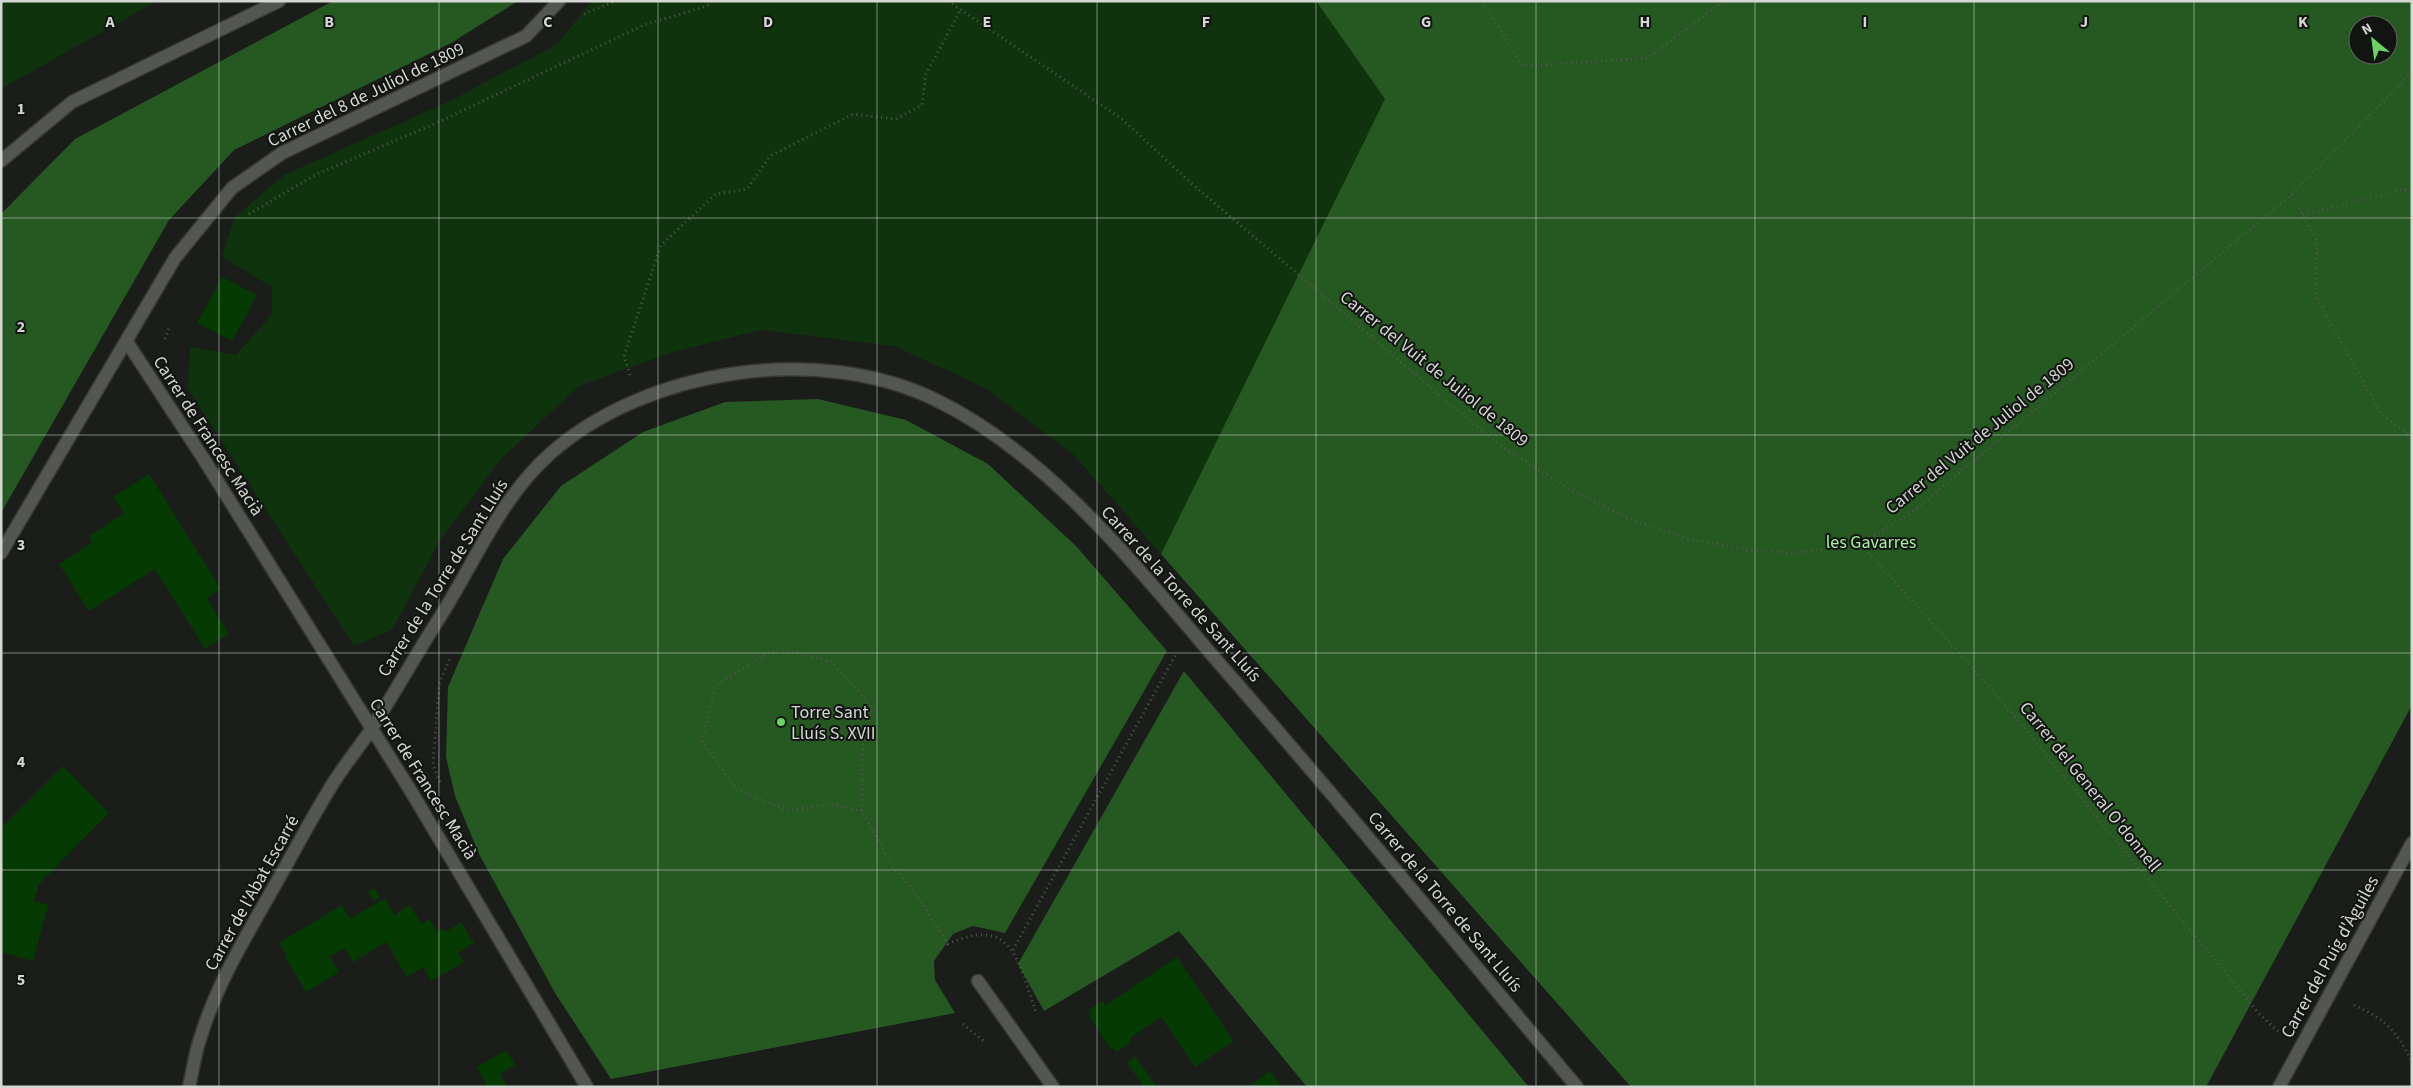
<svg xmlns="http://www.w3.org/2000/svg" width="2413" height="1088" font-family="'Source Sans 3',sans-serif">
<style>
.green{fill:#0f330d}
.forest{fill:#265822;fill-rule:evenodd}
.building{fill:#053b03}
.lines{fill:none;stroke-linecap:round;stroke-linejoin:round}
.street-casing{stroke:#383937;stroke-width:15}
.path{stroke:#525552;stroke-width:3;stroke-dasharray:1 4;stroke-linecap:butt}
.street{stroke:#535653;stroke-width:12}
.grid{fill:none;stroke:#d5d7d5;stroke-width:1;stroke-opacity:0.55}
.poi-dot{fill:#6bd363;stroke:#111411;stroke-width:2}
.labels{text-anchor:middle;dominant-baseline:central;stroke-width:4;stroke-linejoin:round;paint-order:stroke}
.street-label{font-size:18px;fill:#d5d7d5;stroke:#111411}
.park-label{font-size:18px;fill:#a9f1a1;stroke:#111411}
.poi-label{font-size:18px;fill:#d5d7d5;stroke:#111411;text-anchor:start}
.grid-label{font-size:16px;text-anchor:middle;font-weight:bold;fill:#d5d7d5;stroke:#111411;stroke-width:4;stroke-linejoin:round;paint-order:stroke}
</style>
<rect width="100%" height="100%" fill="#1a1d1a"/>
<path class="green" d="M1,1h156l-156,88z
M592,1h724l69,98 -224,455 -88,-100 -86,-65 -93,-43 -133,-16 -91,23 -91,33 -77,72 -62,82 -48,90 -38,16 -166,-257 2,-42 46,8 36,-41v-27l-50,-30 12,-39 50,-43 168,-75 105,-56z"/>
<path class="forest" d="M333,1h185l-65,41 -219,108 -65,70 -168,293v-299l74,-75z
M1316,1h1096v704l-206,382h-575l-470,-533 224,-455zM2358,25h30v30h-30z
M818,399l88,21 82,44 88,82 91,105 -162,282 -32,-7 -20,8 -19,27 1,19 20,33 -344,66 -56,-86 -76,-139 -24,-58 -9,-39 2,-70 55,-128 58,-73 82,-54 82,-30z
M1184,671l345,416h-222l-128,-156 -135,80 -26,-47z"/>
<path class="building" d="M222,277l35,18 -25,46 -35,-18z
M149,474l72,115 -14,9 22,36 -24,15 -50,-80 -66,42 -30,-47 34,-22 -4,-6 35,-23 -11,-16z
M63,766l46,47 -70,71 -5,17 14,4 -15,56 -32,-9v-124z
M374,888l6,9 -7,4 -5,-9z
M385,898l9,17 16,-10 11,19 8,-5 8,13 6,-4 2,4 16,-10 13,21 -16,10 6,9 -33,19 -8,-14 -16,10 -21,-35 -33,20 -9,-14 -14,8 9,16 -33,20 -21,-35 2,-1 -8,-13 63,-38 8,14z
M1177,957l57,84 -39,26 -34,-50 -32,22 3,3 -16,10 -2,-4 -3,2 -22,-34 2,-2 -3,-4 15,-9 3,4z
M506,1050l9,15 -15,9 8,13h-28l6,-4 -9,-16z
M1135,1056l22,31h-19l4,-3 -15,-21z
M1270,1071l12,16h-34z"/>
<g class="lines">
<defs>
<path id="street" d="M1,161l71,-59 207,-101
M127,342l76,116 209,335 175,294
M1,553l174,-295 57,-70 50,-35 244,-117 33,-35
M978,981l75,106
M189,1087c4,-17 6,-35 12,-51 16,-53 47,-103 74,-151 19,-33 37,-68 57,-100 11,-18 24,-34 36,-51 25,-38 47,-78 72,-117 35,-55 60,-119 111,-164 97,-85 268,-110 385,-53 117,57 206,174 289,270 120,137 235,278 352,417
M2279,1087l133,-244"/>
</defs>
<use href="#street" class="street-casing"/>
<path class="path" d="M948,1l174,118 69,64 279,238 37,29 66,41 59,29 58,19 59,11 48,3 44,-7 17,-5 19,-7 37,-23 377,-316 121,-123
M1482,1l41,65 125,-8 76,-57
M584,14l32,-13
M2291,195l26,45 -1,56 65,118 31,23
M249,214l66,-39 119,-51 210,-99 63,-19 5,-5
M2303,215l96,-25 13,-1
M165,339l5,-14
M630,375l-6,-19 37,-111 55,-51 31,-5 23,-33 83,-42 43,5 26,-14 4,-31 35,-65
M1858,541l137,152 265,322 19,17
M440,782l-7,-17 6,-81 11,-26
M862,811l-33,-7 -40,7 -52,-21 -35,-49 14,-56 61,-37 55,14 40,45 -10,46v58l31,56 23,27 32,50c66,-30 70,19 88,68
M1013,950l163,-296
M2354,1005c32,15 42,25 58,57
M963,1024l23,19"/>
<use href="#street" class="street"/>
</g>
<path class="grid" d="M219,1v1086M439,1v1086M658,1v1086M877,1v1086M1097,1v1086M1316,1v1086M1536,1v1086M1755,1v1086M1974,1v1086M2194,1v1086M1,218h2411M1,435h2411M1,653h2411M1,870h2411"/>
<circle class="poi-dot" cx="781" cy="722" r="5"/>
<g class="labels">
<g class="street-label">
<text transform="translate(366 95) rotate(-26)">Carrer del 8 de Juliol de 1809</text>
<text transform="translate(1434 369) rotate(39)">Carrer del Vuit de Juliol de 1809</text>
<text transform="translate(208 436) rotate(57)">Carrer de Francesc Macià</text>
<text transform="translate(1980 436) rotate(-39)">Carrer del Vuit de Juliol de 1809</text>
<text transform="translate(443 578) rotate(-58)">Carrer de la Torre de Sant Lluís</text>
<text transform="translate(1181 594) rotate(48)">Carrer de la Torre de Sant Lluís</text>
<text transform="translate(423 779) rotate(58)">Carrer de Francesc Macià</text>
<text transform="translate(2090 787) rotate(51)">Carrer del General O'donnell</text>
<text transform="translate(252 893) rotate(-61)">Carrer de l'Abat Escarré</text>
<text transform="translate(1445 902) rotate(50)">Carrer de la Torre de Sant Lluís</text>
<text transform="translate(2330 957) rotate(-61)">Carrer del Puig d'Àguiles</text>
</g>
<g class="park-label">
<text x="1871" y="542">les Gavarres</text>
</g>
<g class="poi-label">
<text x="791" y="712">Torre Sant<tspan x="791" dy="21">Lluís S. XVII</tspan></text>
</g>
</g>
<g class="grid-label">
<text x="110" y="27">A</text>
<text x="329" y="27">B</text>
<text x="548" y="27">C</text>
<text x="768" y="27">D</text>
<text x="987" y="27">E</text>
<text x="1206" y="27">F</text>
<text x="1426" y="27">G</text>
<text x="1645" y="27">H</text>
<text x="1865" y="27">I</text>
<text x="2084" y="27">J</text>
<text x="2303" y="27">K</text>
<text x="21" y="114">1</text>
<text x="21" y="332">2</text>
<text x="21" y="550">3</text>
<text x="21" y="767">4</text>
<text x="21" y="985">5</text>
</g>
<rect width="2413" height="1088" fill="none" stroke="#d5d7d5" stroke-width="5"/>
<g transform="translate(2373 40) rotate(331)"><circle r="24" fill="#111411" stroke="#5f625f"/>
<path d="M0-4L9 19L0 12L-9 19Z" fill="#6bd363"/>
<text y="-8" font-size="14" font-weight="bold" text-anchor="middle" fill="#d5d7d5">N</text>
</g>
</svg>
